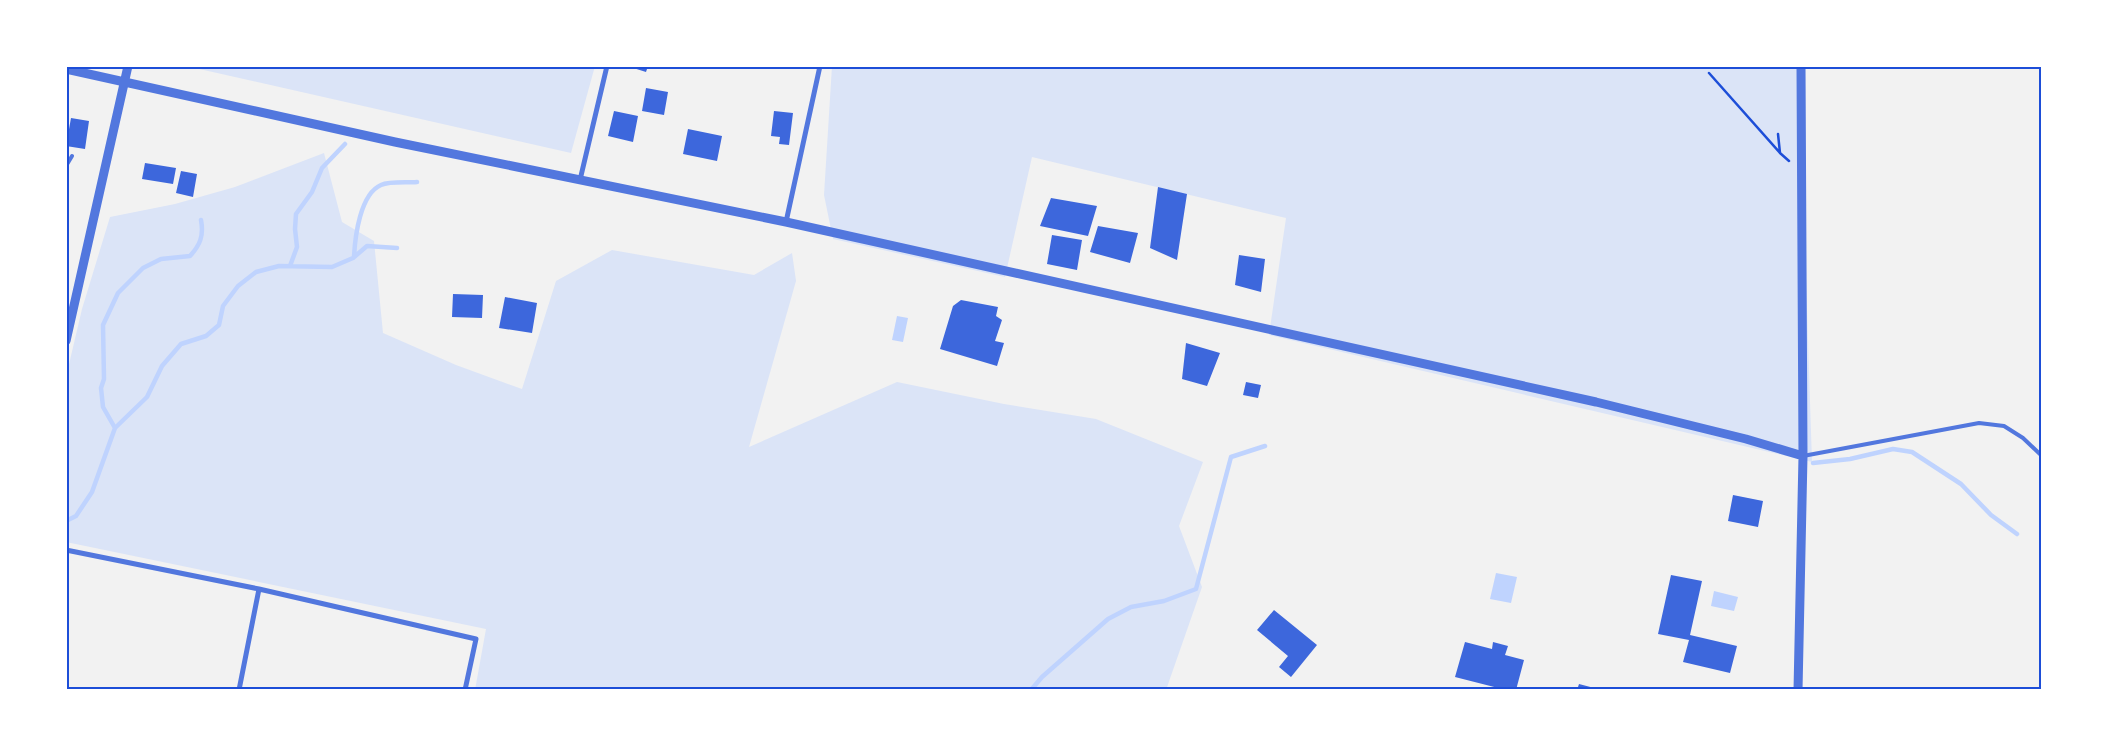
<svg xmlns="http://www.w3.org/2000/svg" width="2108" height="756" font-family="'Titillium Web',sans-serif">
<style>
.green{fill:#dbe4f7}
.water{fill:#bfd3fe}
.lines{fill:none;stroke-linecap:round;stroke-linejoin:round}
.stream{stroke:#bfd3fe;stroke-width:4.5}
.building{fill:#3d67dc}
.path{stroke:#1d4ed8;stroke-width:2.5}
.service{stroke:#5277de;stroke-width:4}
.minor{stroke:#5277de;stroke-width:5}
.tertiary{stroke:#5277de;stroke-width:9}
.neatline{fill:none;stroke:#1d4ed8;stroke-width:2}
</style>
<rect width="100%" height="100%" fill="#f2f2f2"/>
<path class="green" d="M186,66h409l-24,87z
M832,66h967l13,396 -543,-127 17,-117 -254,-61 -27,120 -172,-38 -9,-44z
M324,153l18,69 32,19 9,92 73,32 66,24 34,-108 56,-31 142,25 38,-22 4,28 -47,166 148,-65 107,22 92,15 107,43 -24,64 23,61 -36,103h-443l-14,-3 -1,3h-233l11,-61 -420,-87v-165l16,-68 28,-92 65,-13 60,-17z"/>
<path class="water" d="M897,316l11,2 -5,24 -11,-2z
M1496,573l21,4 -6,26 -21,-4z
M1714,591l24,6 -4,14 -23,-5z"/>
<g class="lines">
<path class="stream" d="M354,257c1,-20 6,-63 27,-72 9,-4 25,-2 36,-3
M290,266l7,-19 -2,-18 1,-15 16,-22 10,-24 23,-24
M115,428l-12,-21 -2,-19 3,-9 -1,-54 15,-32 25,-25 18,-9 29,-3c10,-11 14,-20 11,-36
M1813,463l37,-4 43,-10 19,3 49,32 30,31 26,19
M66,521l10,-5 16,-24 23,-64 32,-31 15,-31 19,-22 25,-8 13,-11 4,-19 15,-20 18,-14 23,-6 53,1 21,-9 14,-12 30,2
M1031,690l11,-13 66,-58 23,-12 33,-6 32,-12 35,-132 34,-11"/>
</g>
<path class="building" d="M627,66h21l-2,6z
M646,88l22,4 -4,23 -22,-4z
M614,111l24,5 -5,26 -25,-6z
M774,111l19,2 -4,32 -10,-1 1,-7 -9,-1z
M71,118l18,3 -4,28 -19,-3z
M688,129l34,7 -5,25 -34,-7z
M145,163l31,5 -3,16 -31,-5z
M181,171l16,3 -4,23 -17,-4z
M1158,187l29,7 -10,66 -27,-12z
M1051,198l46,8 -9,30 -48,-10z
M1098,226l40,7 -8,30 -40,-11z
M1052,235l30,5 -5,30 -30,-6z
M1239,255l26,4 -4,33 -26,-7z
M453,294l30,1 -1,23 -30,-1z
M505,297l32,6 -5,30 -33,-5z
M961,300l37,7 -2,9 6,4 -7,21 9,2 -7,23 -57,-17 13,-43z
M1186,343l34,10 -13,33 -25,-7z
M1246,382l15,3 -3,13 -15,-3z
M1733,495l30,6 -5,26 -30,-6z
M1671,575l31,6 -12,54 47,11 -7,27 -47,-11 6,-22 -31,-6z
M1274,610l43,35 -26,32 -12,-10 9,-11 -31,-26z
M1465,642l27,7 1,-7 15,4 -3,9 19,5 -8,30h-10l-51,-13z
M1579,684l19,5v1h-21z"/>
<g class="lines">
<path class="path" d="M1709,73l71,80
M1778,134l2,19 9,8"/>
<path class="service" d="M66,166l6,-10
M1803,456l176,-33 25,3 19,12 19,18"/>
<path class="minor" d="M580,180l27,-114
M786,222l34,-156
M66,550l193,39 217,50 -11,51
M239,690l20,-101"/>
<path class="tertiary" d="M66,69l329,73 391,80 810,180 150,37 57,17
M66,341l62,-275
M1798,690l5,-234 -2,-390"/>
</g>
<rect width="2108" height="756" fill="none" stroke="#ffffff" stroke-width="135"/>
<rect x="68" y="68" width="1972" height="620" class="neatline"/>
</svg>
